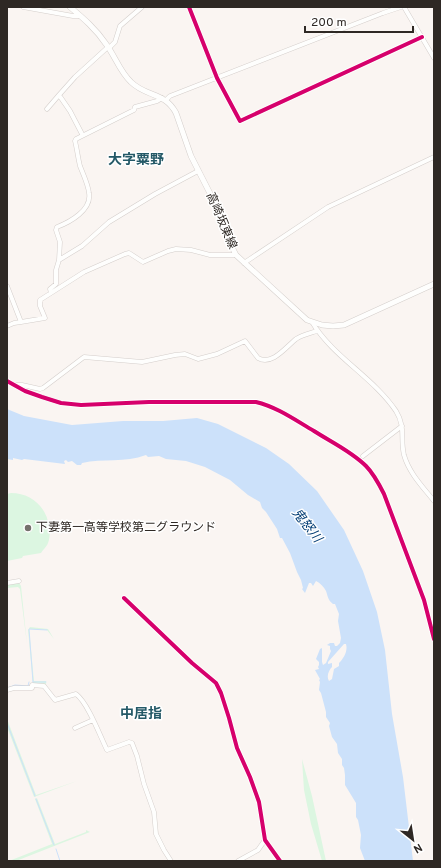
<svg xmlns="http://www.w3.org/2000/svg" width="441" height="868" font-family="Overpass,'Noto Sans JP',sans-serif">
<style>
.green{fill:#dcf6e1}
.water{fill:#cce1fa;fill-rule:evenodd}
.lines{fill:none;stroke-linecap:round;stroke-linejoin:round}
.stream{stroke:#cce1fa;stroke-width:1}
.minor-casing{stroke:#d4cecb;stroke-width:5}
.major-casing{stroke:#d4cecb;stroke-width:6}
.minor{stroke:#fefefd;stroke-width:4}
.major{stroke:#fefefd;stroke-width:5}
.cycleway-casing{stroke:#fff;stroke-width:6}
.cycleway{stroke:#d6006c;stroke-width:4}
.poi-dot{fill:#75706c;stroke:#fff;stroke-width:1.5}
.labels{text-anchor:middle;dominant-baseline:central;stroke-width:3;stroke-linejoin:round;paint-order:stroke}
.street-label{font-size:12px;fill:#2e2824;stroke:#fff}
.poi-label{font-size:12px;fill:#2e2824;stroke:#fff;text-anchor:start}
.water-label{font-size:13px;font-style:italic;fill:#043e75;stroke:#fff}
.quarter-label{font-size:14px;font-weight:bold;fill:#245967;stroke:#fff}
</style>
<rect width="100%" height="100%" fill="#faf5f2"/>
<path class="green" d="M11,493c20,0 36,14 38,34 1,5 1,11 -1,16 -1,3 -5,7 -7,10l-18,3 -1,2 -15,3v-67z
M19,583l2,3 6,58 -7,-55 -2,-2 -11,1v-4z
M30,627l18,2 6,10 -7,-9 -18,-1 5,52h12v3l-13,-1 -5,-53z
M7,719l29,76 41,-14 -43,16 -27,-70z
M302,759l10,37 14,65h-4l-11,-37 -7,-34z
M37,798l18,46 31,-12v-2l4,2 -74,29h-7l43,-17 -17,-45z"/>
<path class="water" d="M7,409l17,7 48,9 51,-4h40l34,-3 21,6 48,24 23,16 28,27 27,39 19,41 14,41 8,38 7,64 11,63 10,84h-48l-5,-13 1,-13 -3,-15 -2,-3v-14l-11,-18v-10l-1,-7 -2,-3v-6l-4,-6 -1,-9 -5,-7 -3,-11 1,-3 -4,-6v-5l-5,-19 -2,-3 1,-8 -1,-2 1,-1 -5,-9 4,-1 -1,-2 1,-2v-3l-3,-3 4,-10 2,-1v14l1,3 3,-2 5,-12 -1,-2v-3l-3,-1 3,-2h4l1,3h2l3,-3 1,-5 -3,-17 1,-7 -4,-10h-2c-5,-4 -5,-7 -7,-13 -2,-4 -6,-8 -10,-10l-3,5 -2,-3h-2l-4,10 -3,-4 1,-1 -2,-8 -4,-8 -7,-19 -8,-15h-2l-3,-9 -11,-17 -4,-4 -2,-6 -12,-7 -18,-15 -25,-13 -19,-6 -20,-2 -7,-3 -11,1 -2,-2c-21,8 -43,3 -64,8l-1,2h-4l-5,-4 -4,1 -2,-2 -2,1 1,3 -41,-5 -2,1 -9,-2v2l-6,-1zM344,644h2c2,7 -2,14 -7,19v3l-5,3 -2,10 -3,2c-3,-5 0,-11 3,-14v-4l-4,1v-2z"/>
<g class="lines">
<path class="stream" d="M33,682l-4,-53 18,1
M33,682h13
M7,688l8,-3 13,1 1,-4
M7,723l28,73
M36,799l18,46
M56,849l4,12"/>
<defs>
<path id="minor" d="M23,7l50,9h7
M189,7l28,71 23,43 182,-84
M404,7l30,51
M109,48l6,-6 5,-16 22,-19
M166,100l4,-4 213,-83 18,-6
M47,109l12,-14
M82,134l-12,-23 -11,-16 16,-18 33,-30
M59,260l23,-14 27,-24 46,-28 43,-23
M244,263l84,-56 106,-50
M7,286l14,36 -7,1 -7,3
M51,293l-1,-4 6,-5v-14l3,-10 1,-18 -4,-12 1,-3c13,-5 35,-17 32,-34 -1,-9 -6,-19 -9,-27 -2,-8 -3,-17 -5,-25l1,-2 58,-29 1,-3 22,-6 5,-3
M21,322l24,-4 -5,-12v-6l44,-28 41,-18 4,-1 14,9 25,-11 8,-2 15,1 19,5h26
M312,322c21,35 61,55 84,89 10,16 4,28 8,44 5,18 19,32 30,46
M7,381l18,10 17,6 19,6 20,2 68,-3h107c21,5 39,18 58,29 17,11 37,20 52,35 8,8 13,18 18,28l40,106 10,39
M16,385h6l18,4 3,-1 41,-31 58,5 33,-7 10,-1 13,5 19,-5 28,-13 13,17c14,8 28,-11 38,-19 6,-4 15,-6 21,-8
M363,456l39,-30
M7,583l12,-2
M124,598l68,65 24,20 5,10 8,25 8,30 13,29 9,25 6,38 15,21
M7,690l7,-2h18v-3l12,1 11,14 21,-6c12,9 24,42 31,56l22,-8 3,1 5,13 7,28 10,28 2,22 8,16 7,11
M75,728l18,-8
M238,861l20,-11 7,-10"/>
<path id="major" d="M70,7c13,11 26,22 36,37 9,12 14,28 25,38 15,15 34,10 45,31l15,43 29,57 11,32 5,10 71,65 15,5 11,1 11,-1 90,-41"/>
</defs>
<use href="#minor" class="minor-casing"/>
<use href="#major" class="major-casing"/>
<use href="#minor" class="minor"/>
<use href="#major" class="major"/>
<defs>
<path id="cycleway" d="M189,7l28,71 23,43 182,-84
M7,381l18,10 17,6 19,6 20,2 68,-3h107c21,5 39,18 58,29 17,11 37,20 52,35 8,8 13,18 18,28l40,106 10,39
M124,598l68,65 24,20 5,10 8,25 8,30 13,29 9,25 6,38 15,21"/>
</defs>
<use href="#cycleway" class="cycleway-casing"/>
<use href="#cycleway" class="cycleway"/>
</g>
<circle class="poi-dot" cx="28" cy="528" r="4"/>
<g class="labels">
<g class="street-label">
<text transform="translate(221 221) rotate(67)">高崎坂東線</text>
</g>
<g class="poi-label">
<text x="36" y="528">下妻第一高等学校第二グラウンド</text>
</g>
<g class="water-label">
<text transform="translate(306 526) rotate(52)">鬼怒川</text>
</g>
<g class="quarter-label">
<text x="136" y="160">大字粟野</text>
<text x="141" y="714">中居指</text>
</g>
</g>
<rect width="441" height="868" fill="none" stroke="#2e2824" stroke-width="16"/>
<g transform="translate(413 840) rotate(150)" stroke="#ffffff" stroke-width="3" paint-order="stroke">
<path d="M0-3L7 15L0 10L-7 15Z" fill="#2e2824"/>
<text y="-6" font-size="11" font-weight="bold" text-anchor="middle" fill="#2e2824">N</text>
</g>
<path d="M305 26v6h108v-6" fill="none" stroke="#2e2824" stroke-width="2"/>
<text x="311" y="26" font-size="12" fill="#2e2824" stroke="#ffffff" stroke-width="3" paint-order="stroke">200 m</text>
</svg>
